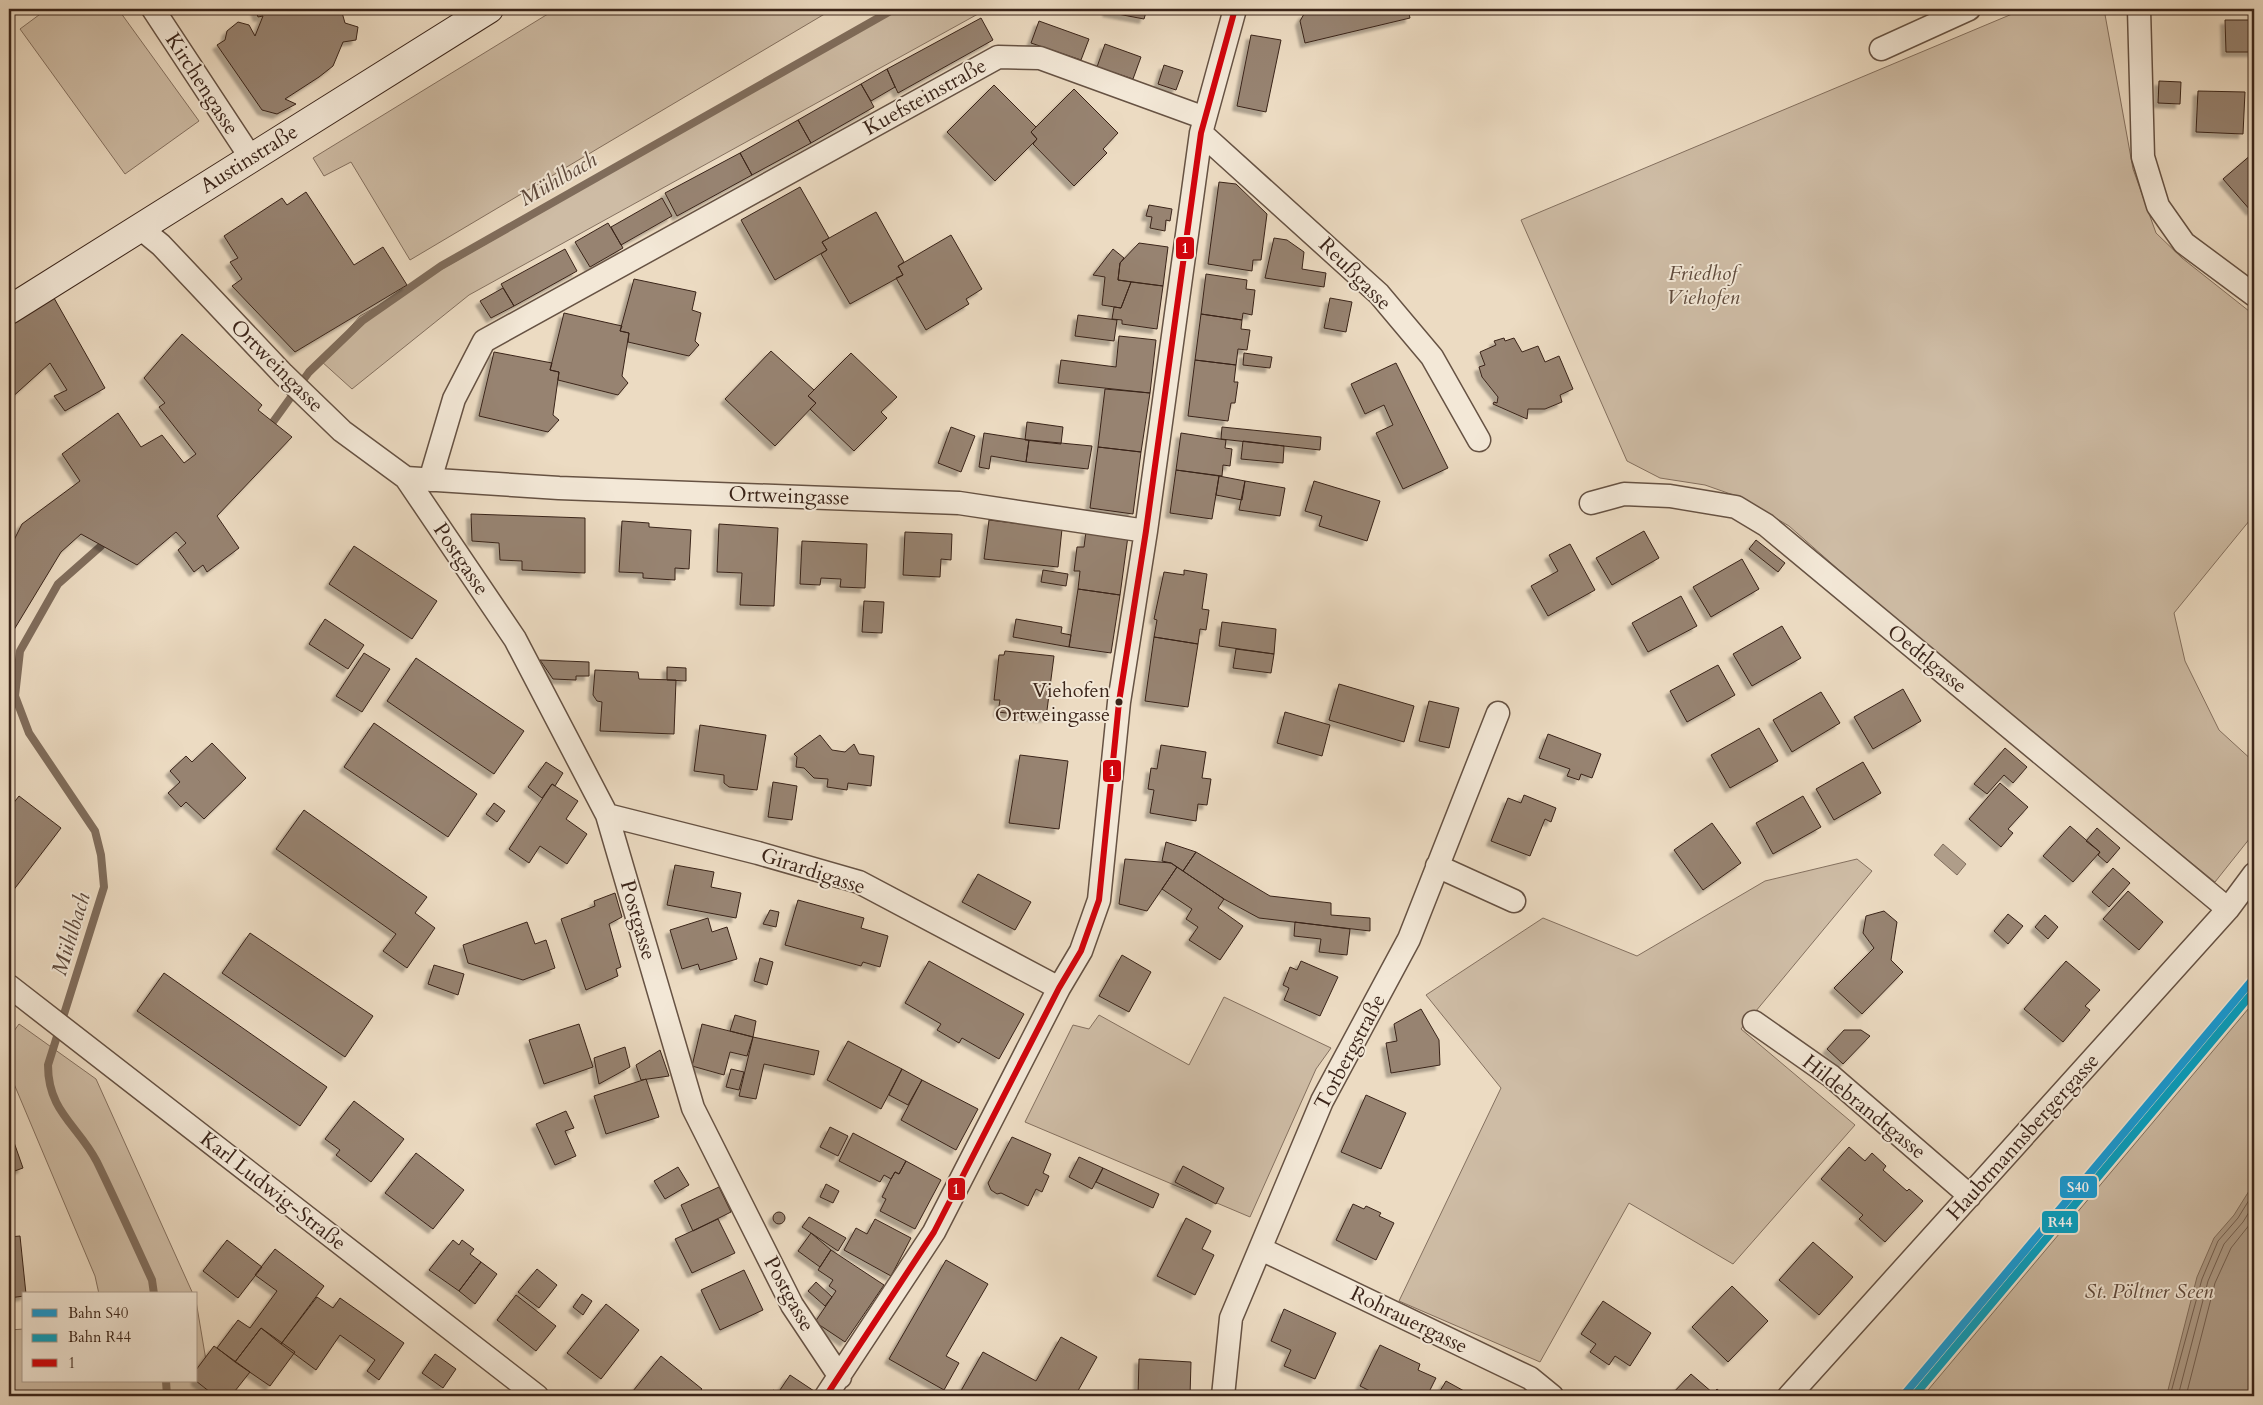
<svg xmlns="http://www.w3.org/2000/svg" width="2263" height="1405" font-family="Cardo,serif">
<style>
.green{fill:#cebca5;stroke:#84705f}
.water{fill:#af9d89;stroke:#806d5c}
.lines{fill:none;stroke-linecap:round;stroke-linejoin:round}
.shore{stroke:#746051;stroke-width:1}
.stream{stroke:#806d5c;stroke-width:8}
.building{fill:#978371;stroke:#3a2419;filter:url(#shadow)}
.street-casing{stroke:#665243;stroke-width:25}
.secondary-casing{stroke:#3a2419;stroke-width:30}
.street{stroke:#f3e8d7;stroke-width:22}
.secondary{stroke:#f3e8d7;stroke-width:28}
.bus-1-casing{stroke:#f3e8d7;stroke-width:10}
.bus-1{stroke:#d1050d;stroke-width:6}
.rail-1-casing{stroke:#f3e8d7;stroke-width:11}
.rail-2-casing{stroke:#f3e8d7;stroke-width:11}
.rail-1{stroke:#159dd9;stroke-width:8}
.rail-2{stroke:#03a2c5;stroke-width:8}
.bus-dot{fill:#3a2419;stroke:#f3e8d7;stroke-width:2}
.labels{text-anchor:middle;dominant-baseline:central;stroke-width:4;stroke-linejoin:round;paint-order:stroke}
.bus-label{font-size:20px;fill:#3a2419;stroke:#f3e8d7;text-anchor:end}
.street-label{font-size:21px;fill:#3a2419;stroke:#f3e8d7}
.park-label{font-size:21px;font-style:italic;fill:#5f4a3c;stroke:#f3e8d7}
.water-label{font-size:22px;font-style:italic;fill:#5d483b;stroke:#f3e8d7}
.line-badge{stroke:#f3e8d7;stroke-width:2}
.badge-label{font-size:14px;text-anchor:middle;font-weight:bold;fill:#fff}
</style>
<defs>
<filter id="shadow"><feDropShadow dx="-4.5" dy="4.5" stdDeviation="1" flood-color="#0004"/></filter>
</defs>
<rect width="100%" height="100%" fill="#ecdbc2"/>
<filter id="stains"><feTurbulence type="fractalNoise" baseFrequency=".004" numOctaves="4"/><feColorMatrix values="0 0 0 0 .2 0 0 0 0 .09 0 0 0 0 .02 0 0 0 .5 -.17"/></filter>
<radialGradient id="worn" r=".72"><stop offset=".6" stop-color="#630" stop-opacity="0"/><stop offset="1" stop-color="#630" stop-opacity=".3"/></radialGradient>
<path class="green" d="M47,9h71l81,112 -74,53 -105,-145z
M556,9h277l-423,251 -59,-98 -27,14 -11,-18z
M897,9h90l-518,286 -117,94 -31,-28 39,-45z
M2024,9h80l29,160 23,64 26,25 72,57v200l-80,98 11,48 34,69 35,32v71l-39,49 -302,-247 -124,-109 -47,-28 -37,-13 -45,-7 -33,-17 -106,-241z
M1857,859l15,12 -131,158 114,96 -122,139 -104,-61 -89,159 -141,-61 102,-213 -75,-93 117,-77 94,38 128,-75z
M1224,997l107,51 -15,21 -66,148 -225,-95 48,-97 16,4 10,-14 90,50z
M2254,1002v394h-331z
M19,1024l77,55 97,215h-94l-4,-18 -86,-204v-34z
M196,1301l16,95h-203v-66l15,-1v52h172z"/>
<path class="water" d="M1943,844l23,20 -9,11 -23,-20z
M2254,1183v213h-90l4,-6 29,-113 17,-39 20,-23z"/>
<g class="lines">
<path class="shore" d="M2170,1396l32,-117 16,-38 20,-23 16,-26
M2178,1396l30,-115 16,-37 19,-22 11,-18
M2186,1396l29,-113 16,-35 23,-29"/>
<path class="stream" d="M273,422l36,-50 53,-51 79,-55 453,-257
M101,546l-43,38 -38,67 -5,45 14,37 66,98 6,24 3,32 -56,178c0,47 30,60 49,97 19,39 37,79 55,118l2,14
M166,1381l1,15"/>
</g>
<path class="building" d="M255,9h86l4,14 13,4 -2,13 -13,2 -10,24 -14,11 -34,22 11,5 -19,10 -15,-4 -45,-65 8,-5 2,-9 11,-9 11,3 6,11 8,-20 -5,1z
M1108,9h39l-3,10 -37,-7z
M1329,9h79l2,9 -105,25 -5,-22 4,-7z
M981,18l12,22 -95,53 -11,-24z
M2225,20h29v32h-28z
M1039,21l50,18 -8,21 -50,-17z
M1251,35l30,5 -15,72 -29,-6z
M1105,44l36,13 -8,22 -36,-12z
M1164,65l19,6 -7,19 -18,-6z
M887,69l8,18 -24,14 -10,-17z
M2159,81l22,1 -1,22 -22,-1z
M861,84l13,23 -63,36 -13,-23z
M994,85l42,42 -5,5 6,7 -42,42 -48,-49z
M1074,89l44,44 -15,16 4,4 -33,33 -41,-42 4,-5 -6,-7z
M2198,91l47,1 -2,42 -47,-2z
M798,120l13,23 -59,32 -12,-22z
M740,153l12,22 -75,41 -12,-23z
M2252,154l2,3v51l-3,3 -28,-32z
M1219,182l17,2 31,30 -6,46h-8l-1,11 -44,-7z
M800,187l29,51 -7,4 5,8 -52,30 -34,-60z
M306,192l48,73 29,-18 24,38 -112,67 -63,-66 10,-7 -12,-17 8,-4 -14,-22 58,-38 5,7z
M662,198l10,18 -51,29 -10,-18z
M1149,205l23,4 -2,12 -4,-1 -1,11 -15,-3 2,-11 -6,-1z
M876,212l28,50 -6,4 5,9 -53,29 -29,-50 6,-4 -5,-8z
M608,223l15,25 -33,19 -15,-25z
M951,235l31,54 -16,10 3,5 -43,26 -30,-52 7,-3 -5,-9z
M1274,238l13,2 17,12 -2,17 24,4 -2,14 -59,-9z
M1139,243l29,4 -5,39 -45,-6 2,-17z
M565,249l12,22 -63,35 -13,-22z
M1113,249l11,9 -4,5 -2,17 13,2 -10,26 -19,-3 3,-28 -12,-2z
M1206,274l41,6 -1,9 9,1 -3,25 -9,-2 -1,7 -41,-6z
M634,279l62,13 -4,18 9,3 -6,28 4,4 -10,11 -61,-14 1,-9 -9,-2z
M1131,282l32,4 -6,43 -35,-5v-4l-10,-1 2,-12 7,1z
M503,288l11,18 -23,12 -11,-17z
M54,298l51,90 -40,23 -11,-15 13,-6 -17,-27 -41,37v-73z
M1330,298l22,4 -6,30 -22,-4z
M564,313l58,13 -2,5 9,2 -7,43 6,7 -10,12 -60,-15 1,-8 -9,-2z
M1201,314l41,6 -1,9 9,1 -3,20 -9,-1 -2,16 -41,-5z
M1078,315l39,5 -3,21 -39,-5z
M182,334l80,71 -4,5 34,27 -75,79 22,32 -32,24 -4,-7 -9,7 -16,-22 8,-7 -10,-11 -39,33 -56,-31 -20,18 -52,86v-88l13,-26 58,-43 -18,-27 56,-41 23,34 21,-12 22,28 12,-9 -37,-47 6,-4 -21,-25z
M1119,336l37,4 -6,53 -92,-10 3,-23 55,7z
M1504,338l1,3 9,-3 8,14 16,-6 7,16 14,-6 14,33 -13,6 2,7 -17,7h-17l-1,10 -34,-15 1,-2 3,1 1,-6 -16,-20 -3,-10 6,-2 -5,-13 16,-7 -2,-4z
M771,351l43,39 -6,6 8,7 -41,43 -50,-47z
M494,352l58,11 -2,7 9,2 -6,43 6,5 -11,12 -69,-16z
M851,353l46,44 -16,15 6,6 -33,33 -44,-42 6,-6 -8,-7z
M1244,353l28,4 -2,11 -27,-3z
M1195,360l41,5 -2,17h4l-3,21h-4l-3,18 -40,-5z
M1396,363l52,105 -45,21 -27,-56 17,-8 -9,-20 -19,9 -14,-30z
M1105,389l45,4 -9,59 -43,-5z
M1027,422l36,5 -2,17 -36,-4z
M951,427l24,9 -14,36 -23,-9z
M1222,427l99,10 -1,13 -99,-11z
M984,433l45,7 -3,22 -35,-6 -2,13 -10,-2z
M1181,433l45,7 -1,8 7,1 -2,17 -7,-1 -1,11 -46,-6z
M1029,440l63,6 -4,23 -62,-7z
M1243,441l41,5 -1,17 -42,-4z
M1098,447l43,5 -8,62 -43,-6z
M1176,470l43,6 -7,43 -42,-6z
M1219,476l26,5 -3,19 -26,-5z
M1245,481l40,7 -5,28 -41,-6z
M1314,481l66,20 -13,40 -48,-15 3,-10 -17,-5z
M471,514l114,4v55l-63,-3v-9l-22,-1 -1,-17 -27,-2z
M989,520l73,9 -4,38 -74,-8z
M622,521l27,2v4l42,3 -2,39 -14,-1v12l-32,-2v-5l-24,-1z
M719,524l59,4 -4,78 -34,-1 2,-32 -25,-1z
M1086,531l42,5 -8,59 -42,-6 2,-18h-6l3,-24h7z
M1644,531l15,27 -47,27 -16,-27z
M905,532l47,2 -1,26 -10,-1 -1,18 -37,-2z
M1756,540l29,23 -7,9 -29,-23z
M802,541l65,3 -2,44 -25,-1 1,-8 -20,-1 -1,7 -20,-1z
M1570,544l25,46 -47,26 -17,-30 27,-15 -9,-16z
M354,546l83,55 -25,38 -83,-55z
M1742,559l17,30 -48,28 -18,-30z
M1043,570l25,4 -2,12 -25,-4z
M1184,570l23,4 -5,35 7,1 -3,20 -6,-1 -2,15 -44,-7 3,-17 -3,-1 10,-47 20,3z
M1078,589l42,6 -9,58 -42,-6z
M1681,596l16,30 -49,26 -16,-29z
M864,601l20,1 -2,31 -20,-1z
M325,619l39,26 -16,24 -39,-25z
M1016,619l46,8 -1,6 10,2 -2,12 -56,-10z
M1222,622l54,7 -2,25 -55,-8z
M1782,626l19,32 -49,28 -19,-32z
M1154,637l44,7 -10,63 -43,-6z
M1236,649l38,5 -3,19 -38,-5z
M1005,651l49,5 -8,62 -48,-6 2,-12h-6l5,-45h5z
M364,653l26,16 -28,43 -26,-16z
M416,658l108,73 -30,43 -107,-73z
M540,660l49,2v14h-13v4l-23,-1z
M1718,665l17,30 -48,27 -17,-31z
M667,667l19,1v13l-19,-1z
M595,670l43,2 1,7 37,1 -2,54 -74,-3 2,-29 -5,-1 -4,-6z
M1339,684l75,22 -10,36 -75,-22z
M1903,689l18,32 -48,28 -19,-32z
M1821,692l19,31 -48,29 -19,-32z
M1429,701l30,7 -10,40 -30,-7z
M1285,712l45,13 -8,31 -45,-13z
M374,723l103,71 -29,43 -104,-70z
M700,725l66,10 -9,55 -28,-3 -5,-4v-8l-30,-4z
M1759,728l19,33 -48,27 -19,-33z
M1548,734l53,20 -9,24 -11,-4 -2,6 -12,-4 3,-7 -31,-11z
M820,735l12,15 13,2 9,-8 5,10 15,2 -3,30 -23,-3 -1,7 -20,-3 1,-8 -14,-1 -10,-10 -8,-1 1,-10 -3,-3z
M212,743l34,35 -42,41 -18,-17 -5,5 -13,-14 12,-11 -10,-11 16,-15 6,6z
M1161,745l45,7 -4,26 9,1 -4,26 -9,-1 -2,17 -46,-8 4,-23 -6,-1 3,-21 6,1z
M2005,748l22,19 -14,16 -9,-8 -17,19 -13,-10z
M1020,755l48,6 -9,68 -50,-6z
M546,762l17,11 -8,13 -3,-2 -10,14 -14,-11z
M1863,762l18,31 -47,27 -18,-31z
M773,782l24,4 -5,34 -24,-3z
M2000,783l28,24 -20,22 5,4 -12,14 -32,-28z
M552,784l26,17 -12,18 21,15 -20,30 -27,-18 -11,17 -20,-14z
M1524,795l32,13 -5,14 -6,-3 -15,37 -39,-15 17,-43 13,5z
M19,796l42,32 -52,68v-87z
M1803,796l18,31 -48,27 -17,-31z
M494,803l11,8 -8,11 -11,-8z
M304,810l123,87 -12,16 20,15 -28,40 -24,-17 13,-17 -120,-85z
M1712,823l29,40 -38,27 -29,-40z
M2070,826l30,26 -27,30 -30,-26z
M2097,828l23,20 -13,15 -9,-8 2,-3 -14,-11z
M1166,842l30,10 -13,19 -12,-8 -9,-2z
M1196,852l74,44 61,7v12l39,3v13l-111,-13 -35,-19 -41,-28z
M1125,859l46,4 6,4 -30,44 -28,-7z
M675,865l39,7 -3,15 30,6 -5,25 -69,-13z
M1177,867l47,32 -6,9 25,18 -23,34 -31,-20 9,-13 -12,-8 6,-10 -30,-20z
M2113,868l17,15 -21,24 -17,-15z
M978,874l53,28 -16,28 -53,-28z
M2128,891l35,31 -24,28 -36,-31z
M615,893l7,24 -13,7 12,43 -5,2 2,7 -32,14 -25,-71 34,-13 -1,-5z
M798,900l66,18 -3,10 27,8 -8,31 -17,-5 -2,4 -76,-21z
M770,910l9,2 -3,15 -13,-3z
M1884,911l13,11 -6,38 12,12 -41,42 -28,-26 40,-40 -11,-15 3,-17z
M2008,914l15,12 -15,18 -14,-13z
M2045,915l13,12 -10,12 -13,-12z
M708,918l4,14 15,-5 10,32 -37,11 -2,-6 -16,5 -12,-39z
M527,922l8,22 11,-4 9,28 -32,12 -55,-17 -5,-18z
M1295,922l55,7 -3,26 -28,-3 2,-13 -27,-3z
M250,933l123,83 -28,41 -123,-84z
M1122,955l29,17 -22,40 -30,-16z
M760,958l13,4 -6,23 -13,-4z
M929,961l95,53 -25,45 -37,-21 -3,5 -22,-13 4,-6 -36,-21z
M1301,961l37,16 -18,39 -36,-16 5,-12 -6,-3 7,-18 7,3z
M2066,961l34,29 -15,16 5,4 -27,32 -39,-33z
M434,965l30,9 -6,21 -30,-11z
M164,973l163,114 -27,39 -163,-115z
M1421,1009l18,31 1,25 -49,8 -5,-30 11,-2 -3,-17z
M735,1015l21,6 -3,16 -23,-6z
M579,1024l14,43 -49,17 -15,-44z
M702,1024l51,13 -6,19 -17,-4 -6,23 -32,-9z
M1844,1030h17l9,6 -27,28 -16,-15z
M753,1037l66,14 -5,24 -50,-11 -8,35 -17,-3z
M848,1041l54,28 -21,40 -54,-29z
M625,1047l5,20 -31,17 -5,-26z
M660,1050l9,26 -28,4 -5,-15z
M731,1069l13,3 -5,18 -13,-3z
M902,1069l20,11 -14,25 -19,-10z
M646,1079l13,38 -53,17 -12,-38z
M922,1080l56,29 -22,41 -55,-30z
M1366,1095l40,18 -25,56 -40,-17z
M354,1101l50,38 -33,43 -35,-27 4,-5 -15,-11z
M566,1111l8,17 -9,3 11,25 -21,9 -19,-41z
M830,1127l18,9 -10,20 -18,-9z
M9,1128l14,40 -14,5z
M853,1133l53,28 -7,13 -4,-2 -4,7 -7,-4 -4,7 -41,-21z
M1012,1137l39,17 -8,19 6,3 -7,16 -6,-3 -8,17 -27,-13 -4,1 -6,-4 -3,-7z
M1849,1147l16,14 7,-8 14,13 -3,4 24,21 2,-2 14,12 -38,41 -26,-23 4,-4 -42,-36z
M416,1153l48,37 -31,39 -48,-36z
M1079,1157l24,11 -11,21 -23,-12z
M906,1161l35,19 -26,49 -35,-18 6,-12 -4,-2 9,-18 4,-7 4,2z
M1183,1166l41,22 -8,16 -41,-22z
M678,1167l11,18 -24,14 -11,-18z
M1103,1168l56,26 -6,14 -57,-26z
M826,1184l13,7 -6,12 -13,-6z
M719,1187l12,25 -38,19 -12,-26z
M1353,1204l11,5 2,-3 15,7 -2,3 15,7 -18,37 -40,-20z
M773 1218a6 6 0 1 1 12 0a6 6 0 1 1-12 0Z
M809,1217l37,21 -8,13 -36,-24z
M1186,1218l25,13 -9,18 12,6 -19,40 -38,-19z
M718,1219l17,34 -43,20 -17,-34z
M875,1219l36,19 -20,38 -47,-26 12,-22 11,6z
M811,1233l20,17 -11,17 -22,-16z
M20,1236l6,58 -2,2 -15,2v-61z
M227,1240l35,27 -24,31 -35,-27z
M453,1240l6,5 3,-5 12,9 -4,5 11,8 -22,29 -30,-21z
M1813,1242l40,35 -34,38 -40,-35z
M275,1249l49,37 -43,58 -20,-16 -26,34 -18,-14 21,-28 12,8 27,-37 -22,-16z
M831,1250l53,35 -39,57 -30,-20 21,-31 -7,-5 4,-6 -15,-10z
M946,1260l42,24 -42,72 13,7 -15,27 -55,-31z
M481,1262l16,12 -22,30 -16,-13z
M537,1269l20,16 -18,23 -21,-16z
M744,1270l19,40 -43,20 -19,-40z
M816,1282l16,15 -7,9 -17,-15z
M1732,1286l36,35 -40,41 -36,-35z
M582,1294l10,7 -9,14 -10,-8z
M516,1295l40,31 -20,25 -39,-31z
M317,1297l16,11 7,-10 64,45 -25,37 -12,-9 8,-11 -35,-25 -24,35 -35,-26z
M1603,1301l48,32 -21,33 -15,-10 -6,9 -19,-13 6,-8 -15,-10z
M606,1304l33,26 -38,49 -34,-26z
M1284,1309l52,24 -21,46 -31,-13 7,-16 -20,-9z
M261,1328l34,24 -25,34 -35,-24z
M1061,1337l36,20 -22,39h-117l25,-44 53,29z
M1380,1345l40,19 -2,6 18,8 -9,18h-47l-20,-10z
M214,1346l36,26 -19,24h-16l-19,-15v-11z
M435,1354l21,15 -13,19 -21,-15z
M661,1356l41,33 -6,7h-67z
M1139,1359l52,3 -1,34h-52z
M1691,1374l22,19 4,-4 8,7h-55z
M790,1375l30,20 -1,1h-50l4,-6 5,3z
M1446,1381l27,15h-36z"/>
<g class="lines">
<defs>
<path id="street" d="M153,9l98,149
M2139,9l4,148 15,49 26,37 70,52
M1881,49l88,-40
M1201,133l178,161 53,63 47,83
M139,227l22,18 122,129 59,57 64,47 153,10 400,15 187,28
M406,478l109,161 92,176 86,293 99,197 48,72
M430,480l24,-81 30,-58 514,-284 42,1 165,60
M1591,503l33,-9 46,2 66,11 30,18 462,384
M607,815l151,38 101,29 200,106
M1437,866l77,35
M9,986l528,410
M1754,1022l77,54 139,120
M1261,1249l269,129 22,18
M826,1396l108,-164 125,-244 22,-37 18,-51 20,-198 27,-171 55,-398 34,-124
M1223,1396l8,-78 91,-217 87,-162 89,-226
M1789,1396l439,-487 26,-35"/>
<path id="secondary" d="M9,310l480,-301"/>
</defs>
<use href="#street" class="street-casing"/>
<use href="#secondary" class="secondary-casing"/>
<use href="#street" class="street"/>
<use href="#secondary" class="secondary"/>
<defs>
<path id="bus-1" d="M826,1396l108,-164 125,-244 22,-37 18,-51 20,-198 27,-171 55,-398 34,-124"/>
</defs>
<use href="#bus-1" class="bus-1-casing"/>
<use href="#bus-1" class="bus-1"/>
<defs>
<path id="rail-1" d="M1903,1396l351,-418"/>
<path id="rail-2" d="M1914,1396l340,-405"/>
</defs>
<use href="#rail-1" class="rail-1-casing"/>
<use href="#rail-2" class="rail-2-casing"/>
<use href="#rail-1" class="rail-1"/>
<use href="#rail-2" class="rail-2"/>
</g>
<circle class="bus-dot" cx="1119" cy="702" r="4.5"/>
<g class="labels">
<g class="bus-label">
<text x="1110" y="690">Viehofen<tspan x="1110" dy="24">Ortweingasse</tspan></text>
</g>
<g class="street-label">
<text transform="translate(202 84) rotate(57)">Kirchengasse</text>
<text transform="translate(925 97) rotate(-29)">Kuefsteinstraße</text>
<text transform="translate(249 159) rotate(-32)">Austinstraße</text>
<text transform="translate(1355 274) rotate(45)">Reußgasse</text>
<text transform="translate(277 366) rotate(45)">Ortweingasse</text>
<text transform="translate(789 496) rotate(2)">Ortweingasse</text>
<text transform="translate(461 559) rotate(56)">Postgasse</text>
<text transform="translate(1927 659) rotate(39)">Oedtlgasse</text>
<text transform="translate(813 871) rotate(18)">Girardigasse</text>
<text transform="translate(638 920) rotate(74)">Postgasse</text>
<text transform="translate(1350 1052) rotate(-62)">Torbergstraße</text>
<text transform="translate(1864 1107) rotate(39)">Hildebrandtgasse</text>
<text transform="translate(2023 1137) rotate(-48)">Haubtmannsbergergasse</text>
<text transform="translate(273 1191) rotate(38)">Karl Ludwig-Straße</text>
<text transform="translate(789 1294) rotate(61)">Postgasse</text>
<text transform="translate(1409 1320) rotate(26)">Rohrauergasse</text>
</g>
<g class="park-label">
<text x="1703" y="273">Friedhof<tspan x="1703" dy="24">Viehofen</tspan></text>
<text x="2149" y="1291">St. Pöltner Seen</text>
</g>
<g class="water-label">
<text transform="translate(558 179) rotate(-30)">Mühlbach</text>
<text transform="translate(71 934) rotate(-73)">Mühlbach</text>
</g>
</g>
<g class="line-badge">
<rect x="1175" y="236" width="20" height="24" rx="5" fill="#d1050d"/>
<rect x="1102" y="759" width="20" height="24" rx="5" fill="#d1050d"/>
<rect x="2059" y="1175" width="39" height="24" rx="5" fill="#159dd9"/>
<rect x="947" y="1177" width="19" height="24" rx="5" fill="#d1050d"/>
<rect x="2041" y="1210" width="38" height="24" rx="5" fill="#03a2c5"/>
</g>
<g class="badge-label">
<text x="1185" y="253">1</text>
<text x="1112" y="776">1</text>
<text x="2078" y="1192">S40</text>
<text x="956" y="1194">1</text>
<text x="2060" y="1227">R44</text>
</g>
<rect width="2263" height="1405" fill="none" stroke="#ecdbc2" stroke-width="30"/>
<rect x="10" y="10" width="2243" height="1385" fill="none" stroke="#3a2419" stroke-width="2.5"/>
<rect x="15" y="15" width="2233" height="1375" fill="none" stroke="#3a2419"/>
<rect x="22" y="1292" width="175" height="90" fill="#f3e8d7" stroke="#a99a8b"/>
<rect x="32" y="1309" width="25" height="8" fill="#159dd9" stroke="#a99a8b"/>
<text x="68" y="1318" font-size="15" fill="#3a2419">Bahn S40</text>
<rect x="32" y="1334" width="25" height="8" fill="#03a2c5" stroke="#a99a8b"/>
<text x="68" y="1342" font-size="15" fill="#3a2419">Bahn R44</text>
<rect x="32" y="1359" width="25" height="8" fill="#d1050d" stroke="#a99a8b"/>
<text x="68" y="1368" font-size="15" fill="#3a2419">1</text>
<rect width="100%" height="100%" filter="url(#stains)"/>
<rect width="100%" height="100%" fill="url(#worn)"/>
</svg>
